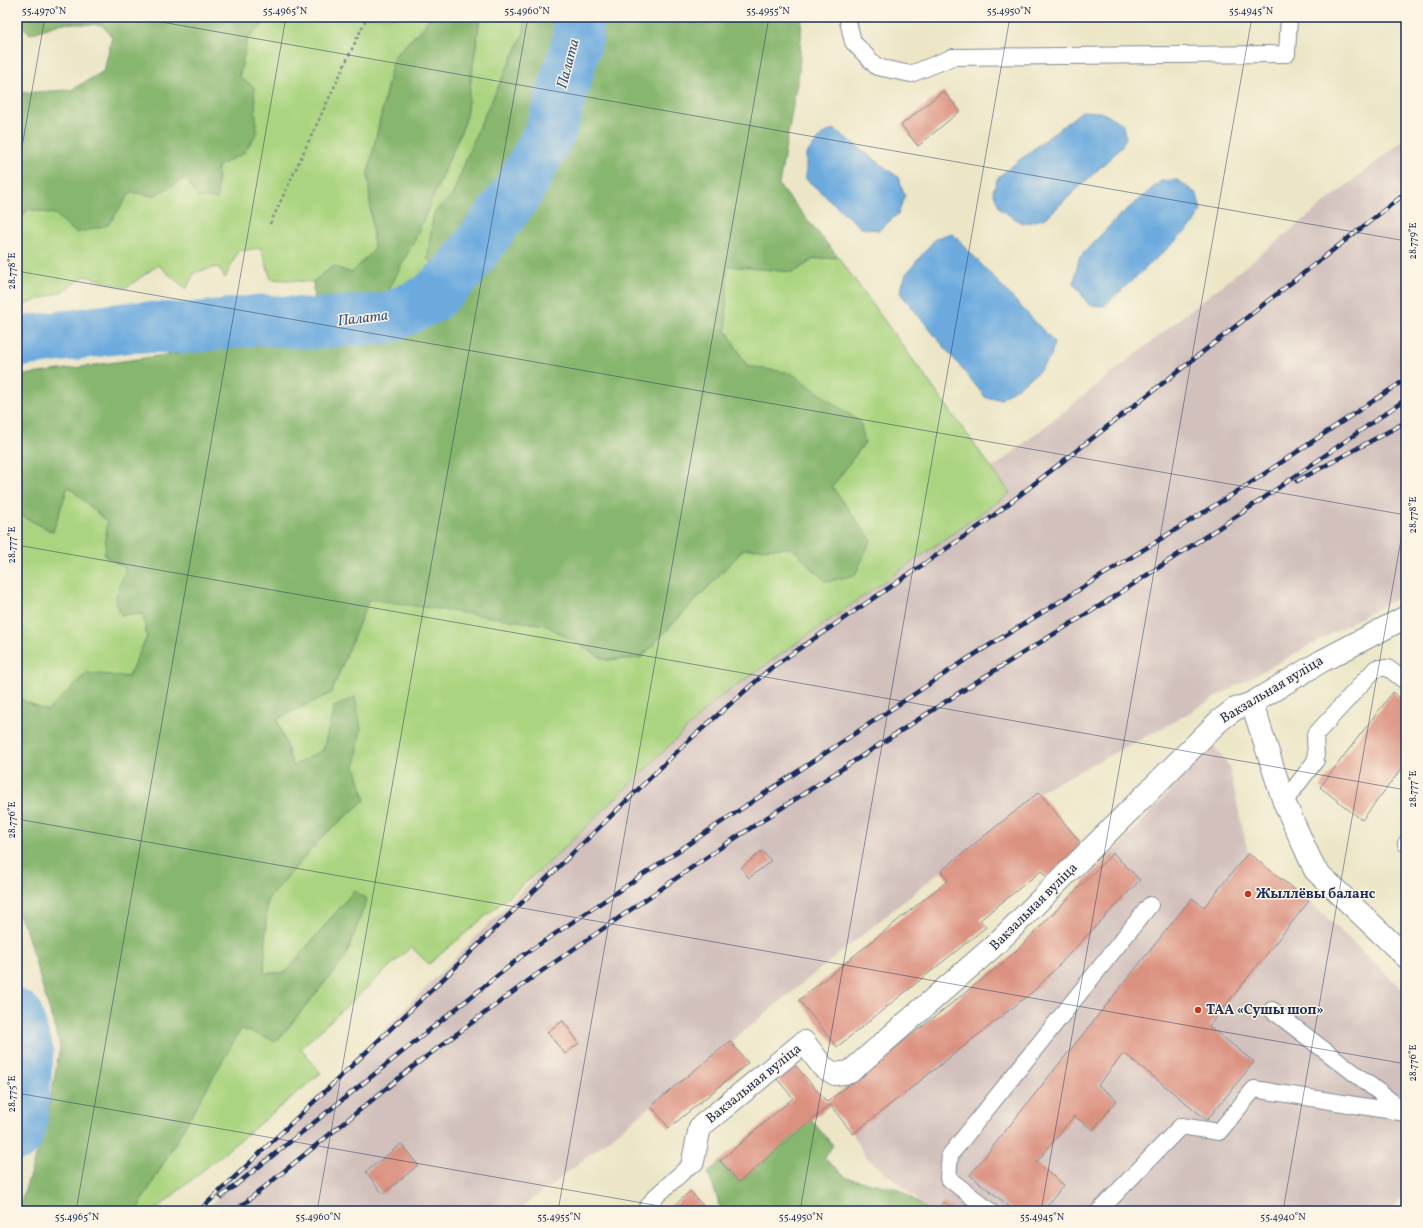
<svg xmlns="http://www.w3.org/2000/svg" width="1423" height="1228" font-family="Vollkorn,serif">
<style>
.industrial{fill:#d1c0bc}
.green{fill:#aad47f;stroke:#62826e}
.forest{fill:#87b66e;stroke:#517266}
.water{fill:#6caade;stroke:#446c9e}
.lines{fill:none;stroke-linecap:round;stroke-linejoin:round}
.river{stroke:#6caade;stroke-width:51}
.building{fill:#db9180}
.lane-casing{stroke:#848a92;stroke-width:18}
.street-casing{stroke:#848a92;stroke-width:24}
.path{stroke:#848a92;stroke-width:2.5;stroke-dasharray:3 3;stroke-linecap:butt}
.lane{stroke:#fff;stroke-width:16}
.street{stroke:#fff;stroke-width:22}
.rail-casing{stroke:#1b2f5e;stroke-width:4.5}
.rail{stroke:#fcf5e5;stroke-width:3;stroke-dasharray:9;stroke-linecap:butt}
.ticks{fill:none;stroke:#1b2f5e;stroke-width:1;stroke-opacity:0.45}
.poi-dot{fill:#c8321e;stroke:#fcf5e5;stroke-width:1.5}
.labels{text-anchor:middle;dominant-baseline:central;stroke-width:3;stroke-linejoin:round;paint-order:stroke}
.street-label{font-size:14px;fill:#1b2f5e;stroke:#fcf5e5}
.poi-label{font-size:14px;font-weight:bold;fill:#1b2f5e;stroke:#fcf5e5;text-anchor:start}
.water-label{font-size:15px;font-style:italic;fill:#335484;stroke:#fcf5e5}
.neatline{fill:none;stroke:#1b2f5e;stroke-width:1.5}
.ticks-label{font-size:10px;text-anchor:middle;fill:#1b2f5e}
</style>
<rect width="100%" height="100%" fill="#fcf5e5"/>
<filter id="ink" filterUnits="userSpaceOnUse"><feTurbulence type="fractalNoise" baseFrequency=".025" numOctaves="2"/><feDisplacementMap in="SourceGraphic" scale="8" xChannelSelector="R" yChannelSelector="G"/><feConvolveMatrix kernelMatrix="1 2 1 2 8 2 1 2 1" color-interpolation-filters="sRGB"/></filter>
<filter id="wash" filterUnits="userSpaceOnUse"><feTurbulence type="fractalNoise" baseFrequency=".012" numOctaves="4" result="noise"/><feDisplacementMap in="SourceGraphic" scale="16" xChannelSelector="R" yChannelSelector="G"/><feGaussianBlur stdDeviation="0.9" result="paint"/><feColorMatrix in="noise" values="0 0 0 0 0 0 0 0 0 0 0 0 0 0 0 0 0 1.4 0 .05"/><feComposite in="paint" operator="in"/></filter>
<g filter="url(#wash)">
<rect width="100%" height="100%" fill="#ece6c7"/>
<path class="industrial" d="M1406,138v455l-176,96 -64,37 -127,66 -388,314 -133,105h-313l347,-351 164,-160 294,-207 -18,-24z
M1213,745l16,21 19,87 61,48 97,92v201l-15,17h-436l-11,-8 -7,8h-6l-67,-56 -11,-21 -26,-32 182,-144 104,-105z"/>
<path class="green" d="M272,17h158l-7,11 -29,28 -26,118 6,76 -23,23 -18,-7 -20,16 -42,-3 -10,-31 -23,3 -13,27 -7,-11 -23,5 -9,17 -28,-24 -32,23 -41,-12 -22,15 -46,16v-85l11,-13 27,5 21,18 32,-7 23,-34 22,5 33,-18 32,-12 26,-13 -5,-76 9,-40z
M480,17h45l-1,16 -46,96 -26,68 -18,16 -6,46 8,4 -16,16 -36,20 31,-60 50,-117z
M838,257l172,236 -294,207 -164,160 -123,104 -18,-17 -110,101 20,25 -167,138h-18l105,-183 36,13 68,-83 22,-59 -13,-8 -68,81 -22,2 3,-74 57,-65 41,-36 -10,-33 6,-38 -27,-21 -10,43 -31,16 -16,-47 54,-26 38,-95 177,27 60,35 35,-2 103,-109 48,-2 34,34 45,-41 -39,-53 33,-45 -74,-69 -44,-7 -21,-36 1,-64 67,6 20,-13z
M68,486l39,36 -2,34 21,12 17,46 4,23 -19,40 -41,-4 -39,38 -31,-13v-185l36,19z"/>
<path class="forest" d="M17,17h255l-24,20 -9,40 15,10 3,46 -13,20 -26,13 -1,33 -20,-2 -11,-19 -33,18 -22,-4 -23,33 -32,8 -21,-19 -27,-5 -11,13v-129l54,-3 33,-19 8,-34 -10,-12 -40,-2 -32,11 -13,-13z
M430,17h50l-15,105 -50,117 -31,60 -70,11 -1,-28 20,-16 18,7 23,-23 -6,-76 26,-118 29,-28z
M525,17h33l1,15 -18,65 -40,81 -32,48 -33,37 -9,-4 7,-47 18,-16 26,-67 46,-96z
M597,17h205l-3,54 -20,114 59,72 -24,2 -20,13 -67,-6 -1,64 21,36 44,7 69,49 5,20 -33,45 39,53 -16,35 -29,7 -34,-34 -48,1 -104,109 -34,2 -60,-35 -177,-26 -38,94 -54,26 16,47 30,-16 11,-43 21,-10 6,31 -6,38 10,34 -41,35 -57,65 -3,74 22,-2 68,-81 13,8 -22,59 -68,83 -36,-12 -105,182h-118l27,-83 15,-81 -35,-120 -8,-15v-214l30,13 40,-38 41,4 19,-40 -4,-23 -22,1 -6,-16 11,-31 -21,-12 2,-34 -39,-36 -15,46 -36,-19v-137l226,-32h67l76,-7 64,-25 56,-65 30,-44 31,-63 17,-52 13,-53z
M811,1120l22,25 -9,13 23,20 52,11 31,22h-208l-14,-38 12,-12 19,21z"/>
<path class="water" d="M1082,111l19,1 21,11 4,15 -7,12 -73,68 -23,6 -23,-15 -7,-18 5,-14z
M834,129l64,48 7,19 -7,18 -19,16 -18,-2 -55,-49v-25l17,-20z
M1177,180l20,14 4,17 -9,15 -88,80 -15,-1 -15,-22 5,-25 38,-40 44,-37z
M952,233l102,109 -3,15 -15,17 -35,25 -15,-1 -86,-105 6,-19 30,-36z"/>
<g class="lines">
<path class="river" d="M17,342l115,-15 57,1 72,-8 52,4 75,-6 42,-19 30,-29 57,-77 34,-63 27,-92v-21
M17,1015l11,36 -6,72 -5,13"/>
</g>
<g id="blocks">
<path class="building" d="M1315,17h31v3h-31z
M943,91l17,20 -42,35 -17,-21z
M1393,692l13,11v60l-44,57 -42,-33z
M1039,792l45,55 -37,30 -6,-6 -61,49 6,7 -149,120 -38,-47 149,-120 -7,-9z
M762,851l9,10 -22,17 -8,-10z
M1113,853l27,27 -104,109 -183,145 -23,-29 -91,77 -19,-21 73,-63 -22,-26 17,-15 39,45 182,-144z
M1248,853l61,48 -100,125 45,36 -47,58 -83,-67 -26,32 19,15 -24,30 -19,-14 -38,47 28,22 -21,26h-28l-45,-36 222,-277 12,9z
M563,1021l16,22 -14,11 -18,-22z
M730,1041l18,22 -79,65 -18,-22z
M401,1144l17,21 -35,29 -17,-22z
M690,1191l18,20h-39z
M944,1202l11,9h-18z"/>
</g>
</g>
<g filter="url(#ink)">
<use href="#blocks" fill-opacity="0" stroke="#848a92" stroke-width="1"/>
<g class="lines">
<defs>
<path id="lane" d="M847,17l6,25 24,25 34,7 42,-17 334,-3 2,-37
M1284,802l32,-42 -1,-25 61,-67h12l18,14
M1406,844v-1
M1272,1010l133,102
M645,1211l9,-13 34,-31 5,-6
M990,1211l-42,-33 2,-23 200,-250
M1099,1211l82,-85 38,6 35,-43 152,24"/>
<path id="street" d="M1252,703l32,99 31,68 91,87
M693,1161l7,-34 104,-85 19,25 12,7 15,-2 146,-128 223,-223 16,-12 17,-6 70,-42 84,-44"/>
</defs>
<use href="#lane" class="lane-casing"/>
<use href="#street" class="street-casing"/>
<path class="path" d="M270,224l97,-207"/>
<use href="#lane" class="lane"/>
<use href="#street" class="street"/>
<defs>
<path id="rail" d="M1297,481l109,-59
M221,1197l301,-241 186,-125 256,-170 282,-175 160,-107
M199,1211l242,-230 245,-238 85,-75 213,-145 422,-330
M235,1211l184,-149 117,-87 187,-129 253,-164 130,-80 152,-100 148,-103"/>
</defs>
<use href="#rail" class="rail-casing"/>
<use href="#rail" class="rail"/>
</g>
</g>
<path class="ticks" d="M133,17l1273,224M17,175l28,-158M17,271l1389,244M17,545l1389,245M17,819l1389,245M17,1093l671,118M76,1211l210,-1194M317,1211l211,-1194M558,1211l211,-1194M800,1211l210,-1194M1041,1211l211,-1194M1283,1211l123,-700"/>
<g class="poi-dot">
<circle cx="1248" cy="894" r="4"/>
<circle cx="1198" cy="1010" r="4"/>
</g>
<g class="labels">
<g class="street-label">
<text transform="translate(1272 690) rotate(-31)">Вакзальная вуліца</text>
<text transform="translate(1034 907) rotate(-45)">Вакзальная вуліца</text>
<text transform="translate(754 1084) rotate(-39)">Вакзальная вуліца</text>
</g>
<g class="poi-label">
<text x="1256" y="894">Жыллёвы баланс</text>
<text x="1206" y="1010">ТАА «Сушы шоп»</text>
</g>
<g class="water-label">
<text transform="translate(569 64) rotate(-75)">Палата</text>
<text transform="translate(363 319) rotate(-7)">Палата</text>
</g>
</g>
<rect width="1423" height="1228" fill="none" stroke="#fcf5e5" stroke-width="44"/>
<rect x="22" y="22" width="1379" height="1184" class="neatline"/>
<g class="ticks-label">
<text x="44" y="14">55.4970°N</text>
<text x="285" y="14">55.4965°N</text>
<text x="527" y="14">55.4960°N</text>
<text x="768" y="14">55.4955°N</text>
<text x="1009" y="14">55.4950°N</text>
<text x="1251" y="14">55.4945°N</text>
<text transform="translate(1412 241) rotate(-90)" y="4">28.779°E</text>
<text transform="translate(11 271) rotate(-90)" y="4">28.778°E</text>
<text transform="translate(1412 515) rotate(-90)" y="4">28.778°E</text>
<text transform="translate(11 545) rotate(-90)" y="4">28.777°E</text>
<text transform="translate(1412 789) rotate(-90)" y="4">28.777°E</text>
<text transform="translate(11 820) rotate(-90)" y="4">28.776°E</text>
<text transform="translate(1412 1063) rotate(-90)" y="4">28.776°E</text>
<text transform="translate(11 1094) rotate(-90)" y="4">28.775°E</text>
<text x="77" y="1220">55.4965°N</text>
<text x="318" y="1220">55.4960°N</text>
<text x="559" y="1220">55.4955°N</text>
<text x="801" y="1220">55.4950°N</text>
<text x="1042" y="1220">55.4945°N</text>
<text x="1283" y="1220">55.4940°N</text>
</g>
</svg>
